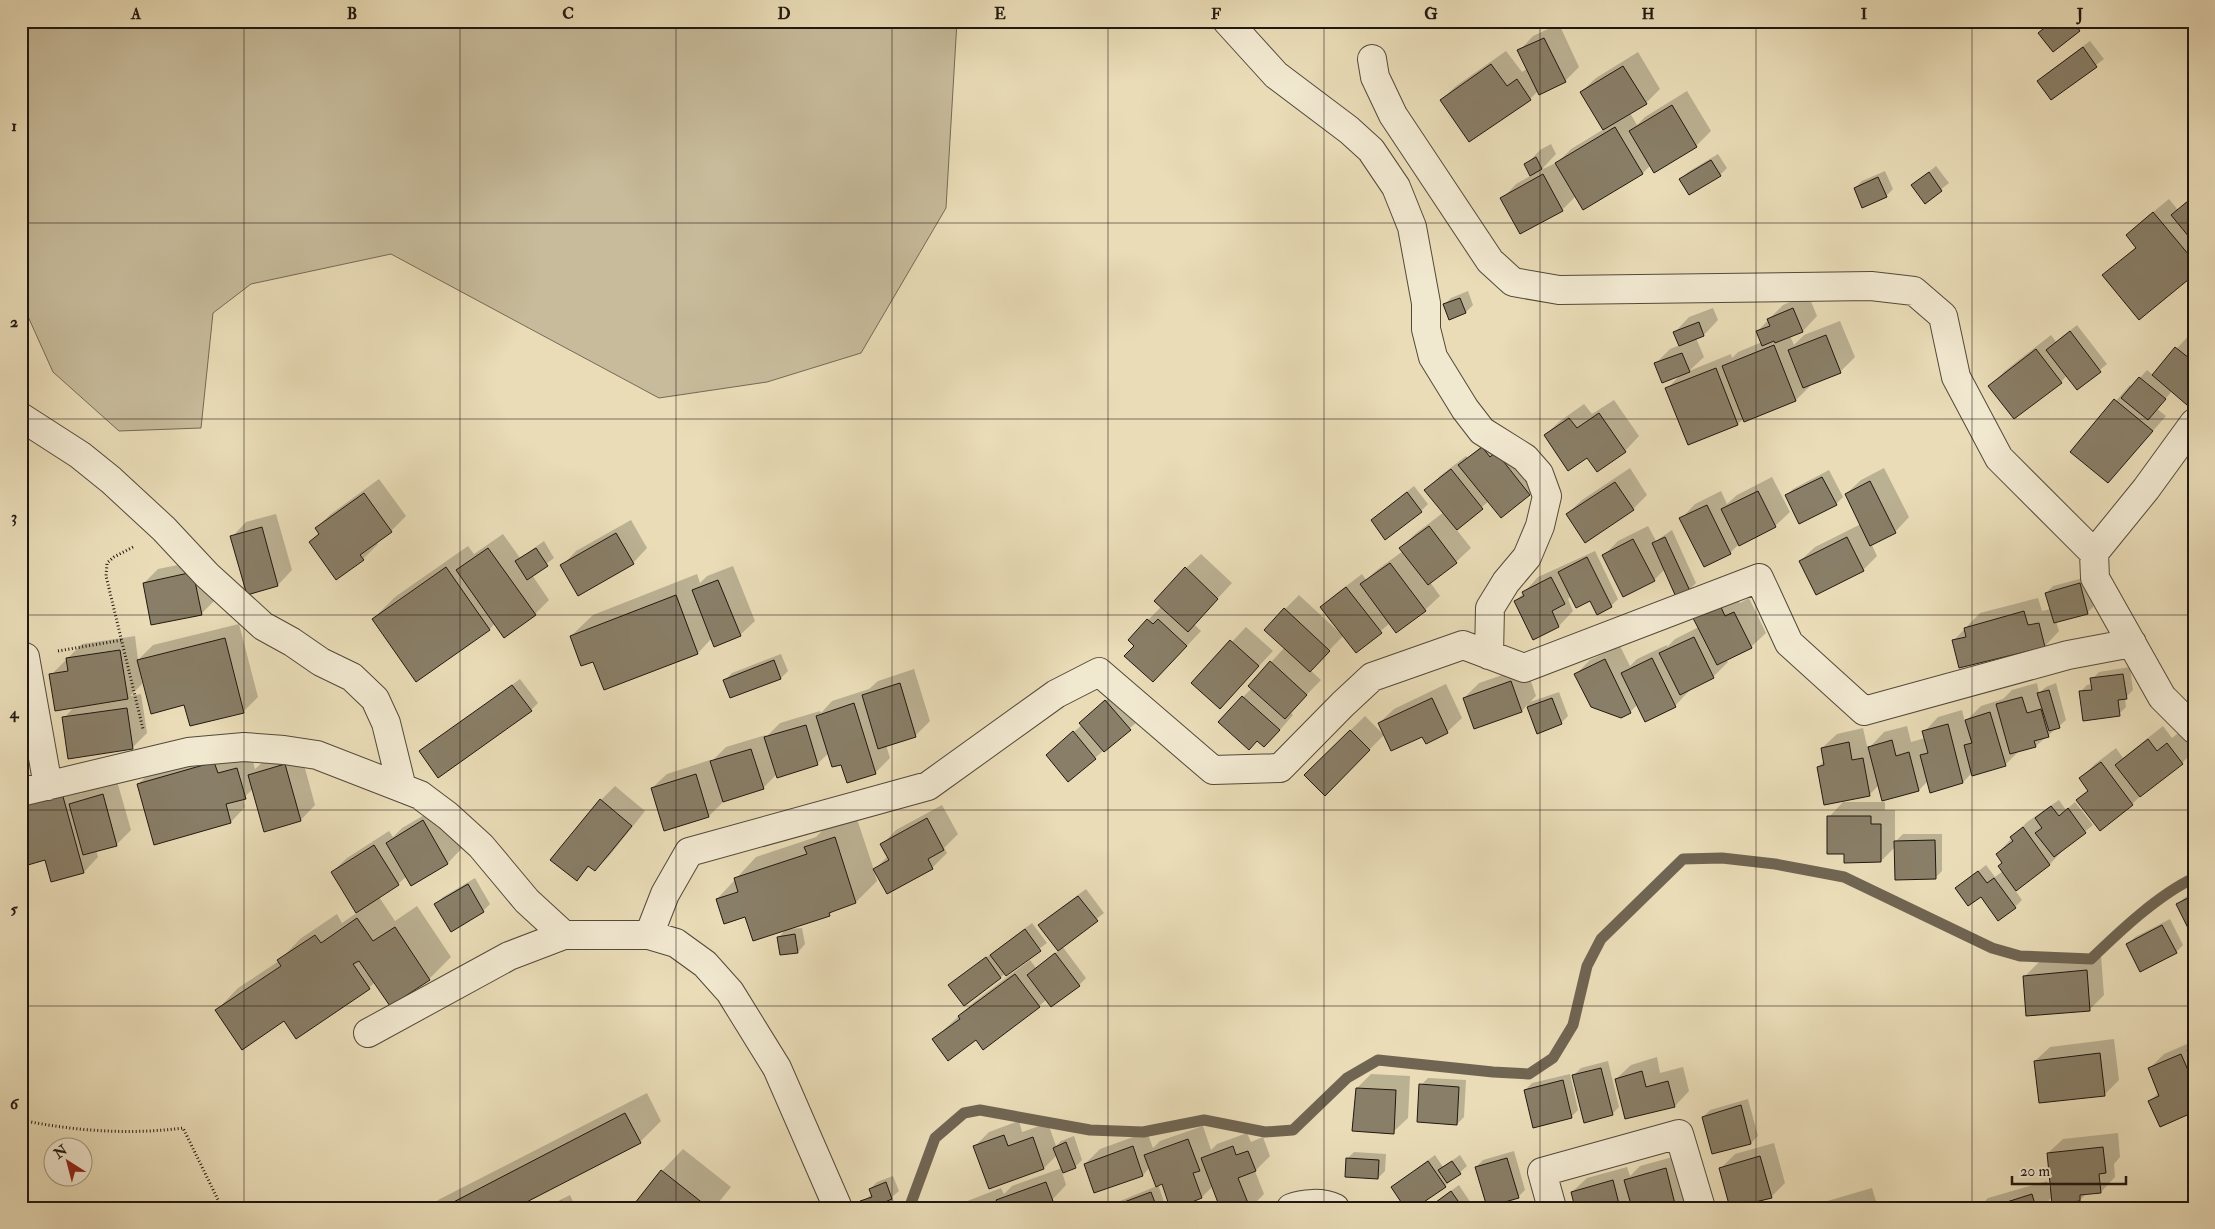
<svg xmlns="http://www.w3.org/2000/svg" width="2215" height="1229" font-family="'IM FELL Double Pica',serif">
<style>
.green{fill:#c7bb9b;stroke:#746a56}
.shadow{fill:#0003}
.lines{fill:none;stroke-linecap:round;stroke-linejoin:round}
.stream{stroke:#706552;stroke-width:11}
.building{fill:#897e67;stroke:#211810}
.minor-casing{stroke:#53493a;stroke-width:30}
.path{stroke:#211810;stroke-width:3;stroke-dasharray:1 2.5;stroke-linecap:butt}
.minor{stroke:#f1e8d0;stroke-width:28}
.grid{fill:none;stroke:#211810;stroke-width:1;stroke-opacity:0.55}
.neatline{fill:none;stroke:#211810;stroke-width:2}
.grid-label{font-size:16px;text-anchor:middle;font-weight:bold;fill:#211810}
</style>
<rect width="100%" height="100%" fill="#e9dcb7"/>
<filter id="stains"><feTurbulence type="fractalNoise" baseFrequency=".004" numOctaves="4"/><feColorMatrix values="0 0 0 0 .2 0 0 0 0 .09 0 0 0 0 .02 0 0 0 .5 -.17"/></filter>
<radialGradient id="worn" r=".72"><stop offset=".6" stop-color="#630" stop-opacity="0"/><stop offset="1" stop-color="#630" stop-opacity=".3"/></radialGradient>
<path class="green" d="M21,21h936l-11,187 -85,145 -94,29 -108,16 -268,-144 -140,30 -38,29 -12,115 -82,3 -66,-59 -32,-71z"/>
<path class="shadow" d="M2052,21h33l1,2 -7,7 -40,3z
M1559,24l20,43 -14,14 -27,10 -8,8 -89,1 15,-14 50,-35 16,21 5,-3 -8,-18 14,-15z
M2090,41l14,18 -53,40 -5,-25z
M1638,52l22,37 -14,14 -16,10 7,12 8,-8 42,-26 24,40 -15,15 -45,19 -8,8 -59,36 -8,-13 -14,14 -60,-11 14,-15 16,-9 -6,-10 14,-15 11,-6 5,10 -15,16 17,-8 13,-13 33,-20 -23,-37 15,-14z
M1718,154l9,14 -7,7 -39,4 7,-7z
M1936,166l13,17 -24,19 -12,-17z
M1885,171l8,18 -7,7 -31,-8 7,-7z
M2194,195v78l-90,2 33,-29 -10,-11 15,-14 27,-22 9,11z
M1468,291l5,14 -7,7 -17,6 -5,-13 7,-7z
M1808,294l9,22 -14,15 -13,5 4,9 10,-10 36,-14 15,36 -15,15 -31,12 1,2 -14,14 -52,18 -6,6 -50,19 -21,-54 14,-15 -26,-10 15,-15 10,-4 -5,-13 14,-15 24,-9 5,12 -14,15 -8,3 8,19 -15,14 42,-17 1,4 6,-6 24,-10 -5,-10 11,-12 15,-15z
M2077,325l30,39 -30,25 -10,-14 -6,7 -71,4 15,-15 46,-36 5,7z
M2191,333l3,3v60l-22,-5 -15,18 9,7 -58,66 -36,-31 58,-66 2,2 15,-17 6,5z
M1614,400l25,36 -14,15 -37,5 -43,-21 15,-14 24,-17 8,10z
M1497,433l46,46 -14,15 -40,7 -33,28 15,19 -15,14 -26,20 10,14 -15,14 -35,13 -33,28 -13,-16 -34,35 11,10 -31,32 3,3 -14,16 -36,-34 9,-9 -2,-3 35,-38v-38l14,-14 42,39 -19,-27 15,-14 25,-19 4,6 11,-10 26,-19 -2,-3 14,-14 29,-22 -18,-22 14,-14 26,-20 2,2z
M1630,468l17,27 -14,14 -66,5 15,-14z
M1884,468l25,49 -14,15 -24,11 6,13 -14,14 -63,-9 15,-14 46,-23 -15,-30 15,-14z
M1829,470l14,27 -7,7 -50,-8 7,-7z
M1772,477l18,35 -15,14 -37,19 -8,8 -49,-34 14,-15 26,-13 6,13 10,-9z
M379,479l27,37 -15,15 -15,11 2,2 -15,15 -26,19 -27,-36 9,-9 -3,-5 15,-14z
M1414,486l14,18 -7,7 -49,9z
M276,514l16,56 -14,15 -30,8 -16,-56 14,-15z
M631,520l16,28 -14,15 -71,3 14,-15z
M1648,526l8,15 16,-11 24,53 -7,7 -24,-21 -11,11 -50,-25 14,-14z
M503,534l17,24 24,-17 10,17 -22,17 17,25 -14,14 -40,9 -6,7 -116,-11 22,-22 73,-51 6,8z
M1595,551l23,48 -7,7 -40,-10 -3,3 5,12 -14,15 -25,12 -18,-37 22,-24z
M1201,554l31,29 -38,41 7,7 -33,35 -32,-20 12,-26 14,-14 24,-38z
M208,559l8,40 -15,15 -57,-31 14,-14z
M733,566l22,55 -15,14 -28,3 -14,15 -94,36 -11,-29 -22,-24 22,-21 104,-41 3,9 7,-7z
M2087,577l7,29 -7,7 -31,8 3,10 -14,15 -92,-5 27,-28 58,-15 4,13 9,-2 -5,-16 7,-7z
M1734,592l6,11 9,-5 17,35 -15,14 -25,12 2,3 -15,15 -25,12 1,2 -14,15 -37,-2 -8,8 -54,-38 14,-14 30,-14 10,20 7,-7 30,-14v2l8,-8 24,-12z
M239,624l19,73 -15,15 -58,-8 -42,-28h-2l1,8 -12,12 11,-2 6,39 -15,15 -68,-30 11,-12 -24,-31 31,-31 53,-8 3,24 15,-15z
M1246,627l27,24 -39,42 -41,-10z
M781,654l7,17 -7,7 -50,19 -6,-17 7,-7z
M1526,667l10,29 -6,6 29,-10 9,24 -7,7 -23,9 -11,-27 -5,6 -47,16 -11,-29 15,-15z
M2130,667l3,23 -8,8 1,9 -7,7 -39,-22 7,-7 5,-1v-5l7,-7z
M914,669l16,52 -15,15 -29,9 4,13 -15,15 -33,-10 -13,-10 -12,11 -40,10 -14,14 -40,14 -14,14 -44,14 -13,-42 15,-14 43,-14 1,2 15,-15 40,-12v2l14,-14 40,-12 1,2 11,-12 37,-12 9,-8z
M520,679l18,24 -7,7 -110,41z
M2037,683l2,10 7,-6 10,-4 10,37 -30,26 -16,4 -15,15 -33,8 -9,9 -35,-1 -9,9 -36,9 -4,-14 -10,10 -51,-28 6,-6 -2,-13 15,-14 26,-6 4,18h4l13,-14 23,-6 4,16 14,-4 -1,-6 14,-15 24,-7 3,12 16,-16 22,-7 9,-9z
M1446,684l16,34 -15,14 -25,4 -43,-13 15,-14z
M1113,694l24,28 -69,59 -14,-33 28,-23 6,-9z
M21,707l9,46 -9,9z
M1365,716l19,19 -59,59 -20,-19z
M2163,726l9,12 10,-8 12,15v6l-12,12 -37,29 -13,12 -54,-4 11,-11 -9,-10 15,-15 21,-16 7,10z
M300,750l15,55 -14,15 -48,-31 -10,9 2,9 -14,15 -76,21 -17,-59 15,-14 98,-16 4,15 9,-8z
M76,780l4,14 5,-4 32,-9 14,49 -14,14 -21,6 2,7 -14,15 -32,8 -6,-21 -25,-63z
M615,786l30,25 -35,44 -15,15 -5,-4 -14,13 25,-79z
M2059,800l7,10 9,-8 18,23 -29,24 -14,15 -35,26 7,10 -7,7 -17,12 -17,-23 -24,-8 29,-23 9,12 8,-6v-9l-6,-8 30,-32z
M1843,802h42v8h10v32l8,-8h39v37l-7,7 -39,-32 -15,15 -36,-8 -16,-36z
M942,805l16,29 -14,14 3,5 -15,15 -58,3 3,10 -21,21 -22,7 -5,6h-83l-29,-16 39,-42 60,-20 11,-11 29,-10 18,54 14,-14 -6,-11 14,-15z
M438,807l24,41 -14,15 -36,21 -5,-8 -9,8 -19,13 16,24 22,-15 34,51 -22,22 -39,26 -15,-23 -6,6 -85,32 -67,-10 21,-22 41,-27 21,-22 37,-25 5,9 16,-11 -26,-40 15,-14 42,-27 4,6 9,-9z
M475,878l15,26 -7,7 -32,19 -15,-26 7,-7z
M1086,889l18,24 -42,33 24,32 -7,7 -32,14 -8,7 -63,33h-42l40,-37 56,-42 6,8 23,-18 -12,-32z
M2194,893v38l-17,-26 7,-7z
M2170,919l13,26 -7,7 -48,-8 7,-7z
M1032,923l15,20 -83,61 -14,-19z
M802,928l3,16 -7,8 -19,-15 7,-8z
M2101,956l3,39 -14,14 -66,-32 15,-15z
M2114,1039l5,41 -15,15 -69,-34 15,-14z
M2194,1041v70l-44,-10 9,-9 -10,-23 15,-15z
M1657,1057l3,16 23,-6 6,24 -14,15 -59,-27 15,-14z
M1608,1061l11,46 -7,7 -38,-39 7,-7z
M1371,1074l39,2 -2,42 -15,14 -36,-44z
M1570,1074l8,36 -7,7 -46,-27 7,-7z
M1428,1078l38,2 -2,37 -7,7 -36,-39z
M647,1093l14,28 -21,21 -128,66h-81l7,-8z
M1748,1099l10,37 -7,7 -38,10 -10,-36 7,-7z
M1019,1121l3,11 26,-9 8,23 5,-5 13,-5 8,24 -7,7 -13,5 4,13 -14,15 3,8h-106l52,-20 3,6 8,-8 50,-18 -5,-13 -13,13 -69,-22 14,-14z
M1203,1126l8,24 6,-6 30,-11 4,9 12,-5 7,19 -15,15 9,23 -14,14h-29l-8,-22 -11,11 -39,-15 -5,2 6,18 -6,6h-55l54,-22 -7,-19 -7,8 -58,-11 15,-15 47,-17 6,16 7,-7z
M2118,1133l2,24 -6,7 1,13 -14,15 -14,1 -7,7 -28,-3 -8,9v2h-66l10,-10 59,-17 5,13 -4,-41 15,-14z
M1774,1143l11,40 -14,14 -40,11 -10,-40 14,-14z
M683,1149l48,38 -17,21h-82l30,-37z
M1514,1151l11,39 -7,7 -42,-30 7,-7z
M1354,1152l32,2 -1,17 -7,7 -31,-19z
M1435,1155l8,12 17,-12 7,11 -22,20 -53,1z
M1680,1155l11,40 -13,13h-101l-5,-16 15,-14 40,-11 3,9 10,-10z
M893,1176l6,15 -7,6 5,11h-33l-2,-6 10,-8 -2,-5 7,-7z
M1459,1185l13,20 -2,3h-43z
M1872,1188l6,20h-64l3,-4z
M570,1195l6,13h-32z
M2113,1202l7,6h-13z"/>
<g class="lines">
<path class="stream" d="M912,1208l-1,-5 24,-65 29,-25 16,-3 110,20 53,2 61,-12 61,12 28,-2 54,-52 31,-18 115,12 36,2 24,-16 20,-33 14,-59 14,-27 82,-80 39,-1 53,6 69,13 148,71 28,8 71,3c29,-28 67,-64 103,-81"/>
</g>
<path class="building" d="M2053,21h20l7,10 -27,21 -15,-19z
M1544,38l22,44 -27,13 -22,-45z
M2083,47l14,20 -46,33 -14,-19z
M1491,64l16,22 10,-7 14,21 -62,42 -29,-42z
M1623,66l24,38 -44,26 -23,-38z
M1672,105l25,42 -43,26 -25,-42z
M1615,127l28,47 -60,36 -28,-47z
M1536,157l6,12 -12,7 -6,-12z
M1711,160l10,16 -32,19 -10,-16z
M1929,172l13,19 -17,13 -14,-19z
M1543,174l20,37 -43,23 -20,-36z
M1878,177l9,20 -25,11 -8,-20z
M2194,196v47l-23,-28z
M2153,212l41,49v14l-55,45 -37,-45 34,-27 -10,-13z
M1460,298l6,15 -17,7 -6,-16z
M1793,308l10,24 -28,11 -1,-2 -12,5 -6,-15 14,-5 -3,-7z
M1699,322l5,14 -25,10 -6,-14z
M2070,331l31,41 -24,18 -31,-40z
M1826,335l15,38 -38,15 -15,-38z
M1774,345l22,56 -52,21 -22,-56z
M2175,347l19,15v34l-7,9 -35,-30z
M2036,349l26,34 -48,36 -26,-33z
M1682,353l8,19 -28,11 -8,-20z
M1716,368l22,57 -50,20 -23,-57z
M2139,377l27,22 -18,21 -27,-22z
M2114,399l39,32 -45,52 -38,-31z
M1599,413l27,39 -29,20 -10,-14 -19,13 -24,-36 25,-17 8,10z
M1482,447l8,10 6,-5 34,43 -29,23 -43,-53z
M1451,469l32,40 -26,21 -33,-40z
M1822,477l15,28 -38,19 -14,-29z
M1870,481l26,52 -26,13 -25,-52z
M1615,482l19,28 -49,33 -19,-29z
M1758,491l18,36 -37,19 -18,-37z
M1407,492l15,20 -37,28 -14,-20z
M364,493l28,39 -32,23 4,5 -28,20 -27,-38 10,-8 -4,-6z
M1707,505l24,49 -27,13 -25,-49z
M1429,526l28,37 -29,22 -29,-37z
M262,527l16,59 -31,9 -17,-59z
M616,533l18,31 -56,32 -18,-31z
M1665,537l25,54 -14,6 -24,-54z
M1847,537l17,34 -48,24 -17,-34z
M1633,539l22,42 -32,16 -21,-42z
M488,548l48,67 -32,23 -48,-68z
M536,548l12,18 -21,14 -12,-19z
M1587,557l25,50 -15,8 -7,-14 -14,7 -18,-36z
M1390,563l36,48 -30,22 -36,-49z
M446,567l44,63 -74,52 -44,-63z
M1185,567l33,32 -30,33 -34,-31z
M193,572l9,43 -51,10 -8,-42z
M1551,577l14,27 -13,7 7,16 -26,13 -19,-39 10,-5 -2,-4z
M718,580l23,56 -27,11 -22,-57z
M2080,583l8,31 -34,9 -9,-30z
M1346,587l36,46 -26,20 -36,-46z
M676,595l22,59 -94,36 -11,-28 -12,4 -11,-30z
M1720,605l5,11 9,-4 18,36 -35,17 -24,-47z
M1284,608l46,43 -20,21 -46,-42z
M2024,611l4,14 11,-2 6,24 -86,21 -7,-28 14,-3 -2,-9z
M1147,619l6,5 5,-5 29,27 -34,36 -29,-26 10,-10 -6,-6z
M1694,637l20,41 -34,17 -21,-42z
M225,638l19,75 -54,13 -6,-21 -33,9 -14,-54z
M1230,640l29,26 -39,43 -29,-26z
M120,650l8,49 -73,12 -6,-37 19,-3 -2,-13z
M1652,658l24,49 -31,15 -24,-49z
M1605,659l26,54 -10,5 -30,-11 -17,-33z
M774,660l7,19 -51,19 -7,-18z
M1270,661l37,34 -22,24 -37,-33z
M2123,674l4,25 -9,1 2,16 -37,5 -4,-30 13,-1 -2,-12z
M1511,681l11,31 -48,17 -11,-31z
M900,683l16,54 -38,12 -16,-54z
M512,685l20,26 -94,67 -19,-27z
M2049,690l11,38 -11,3 -12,-38z
M1242,696l38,34 -16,17 -7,-6 -8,9 -31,-28z
M2022,697l5,16 14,-4 8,28 -15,4 2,6 -26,7 -14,-50z
M1432,698l16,35 -22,11 -4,-7 -31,14 -13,-28z
M1552,698l10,26 -25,10 -10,-27z
M1105,700l26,30 -27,22 -25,-29z
M854,703l22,71 -29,9 -6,-18 -9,2 -16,-51z
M127,708l6,41 -65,10 -6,-42z
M1990,712l16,54 -34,10 -8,-31 8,-2 -7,-23z
M1948,724l15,59 -33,10 -10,-38 8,-2 -6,-22z
M806,725l12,40 -41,13 -13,-41z
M1350,730l20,20 -45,46 -21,-21z
M1073,731l23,28 -28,23 -22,-27z
M2148,739l9,12 10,-8 16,21 -43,33 -25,-32z
M1892,740l4,16 13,-4 10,39 -37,10 -14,-54z
M1849,742l3,18 11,-2 7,38 -46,9 -7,-38 7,-2 -3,-17z
M751,749l13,40 -41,13 -13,-41z
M214,762l4,11 19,-5 9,31 -20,5 5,19 -77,22 -17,-61z
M2101,762l32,43 -33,26 -24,-31 12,-9 -9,-13z
M285,764l16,57 -37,11 -16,-57z
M696,774l13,43 -45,14 -13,-43z
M62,793l22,80 -33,9 -6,-22 -24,7v-62z
M103,794l14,52 -34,9 -14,-51z
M600,799l32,27 -37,45 -7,-5 -11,15 -27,-21z
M2051,806l8,10 9,-8 18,25 -32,24 -19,-24 7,-5 -7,-10z
M1827,816h44v8h10v38l-37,1v-9h-17z
M927,818l17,32 -16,9 5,10 -46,25 -14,-25 16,-9 -9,-16z
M423,820l25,44 -37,22 -25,-43z
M2023,827l27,38 -34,26 -18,-25 4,-3 -6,-9 17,-13 -3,-4z
M835,837l21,66 -27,10 1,3 -77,25 -8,-24 -21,7 -8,-25 22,-7 -4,-14 73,-24 -3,-7z
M1935,840l1,39 -41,1 -1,-39z
M374,845l25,40 -43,28 -25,-41z
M1978,871l9,12 7,-5 22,30 -18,13 -17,-24 -13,9 -13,-18z
M468,884l16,28 -33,20 -17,-28z
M2194,895v37l-3,2 -15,-30z
M1078,896l20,25 -40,30 -20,-26z
M357,918l16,23 22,-14 35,53 -40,26 -31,-45 -6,3 17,25 -74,50 -12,-18 -42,29 -27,-40 66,-44 -4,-6 38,-25 6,8z
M2162,925l15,28 -37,19 -14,-28z
M1025,929l16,22 -35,25 -16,-21z
M795,934l3,19 -18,2 -3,-18z
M1055,953l25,33 -29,21 -24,-32z
M986,957l15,21 -37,28 -16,-21z
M2087,970l3,41 -64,5 -3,-40z
M1015,974l25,33 -57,43 -7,-10 -28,21 -16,-22 28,-20 -2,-3z
M2194,1047v20l-7,-17z
M2100,1053l5,43 -66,7 -5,-42z
M2181,1054l13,30v28l-34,15 -12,-26 11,-5 -11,-28z
M1601,1068l12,47 -29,8 -12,-48z
M1642,1071l4,16 22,-6 7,26 -50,12 -10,-40z
M1563,1080l9,38 -39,10 -9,-38z
M1419,1084l40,3 -2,38 -40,-3z
M1356,1088l40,2 -2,44 -42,-3z
M1741,1105l10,39 -39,10 -10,-37z
M625,1113l16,30 -126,65h-73z
M1004,1135l4,11 25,-9 11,32 -55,20 -16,-43z
M1188,1139l12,32 -7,2 9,25 -25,10h-7l-8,-24 -6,3 -12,-32z
M1066,1142l10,26 -13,5 -10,-25z
M1133,1146l10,30 -49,17 -10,-29z
M1233,1146l3,9 12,-4 8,20 -18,7 12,30h-30l-19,-50z
M2103,1147l3,26 -7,1 2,19 -21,2v6l-28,3 -5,-51z
M1760,1156l12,42 -42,10 -11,-40z
M1346,1158l33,2 -1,19 -33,-2z
M1507,1158l12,40 -32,9 -12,-40z
M1428,1161l18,26 -31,21h-10l-14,-21z
M1452,1161l9,13 -14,9 -9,-13z
M1666,1168l10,40h-44l-8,-28z
M661,1170l48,38h-78z
M1613,1180l7,28h-45l-4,-16z
M886,1182l6,17 -7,3 2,6h-24l-3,-7 12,-4 -3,-8z
M1046,1182l7,19 -18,7h-36l-3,-8z
M1451,1191l12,17h-35z
M1151,1192l6,16h-49z
M2032,1194l4,14h-48z
M562,1201l4,7h-17z
M987,1202l2,6h-18z"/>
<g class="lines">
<defs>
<path id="minor" d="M1227,21l49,54 73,55 22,20 25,37 16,40 14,76v26l7,28 32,52 17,22 43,27 14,16 8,22 -7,30 -13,31 -21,25 -16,26 -1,47
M1372,59l3,18 18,38 97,146 23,21 46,8 312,-4 43,5 29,25 13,61 43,81 95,95
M21,417l59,38 31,25 53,49 43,46 56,51 29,16 29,20 31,15 23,22 11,24 16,65
M2194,423l-48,66 -52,64 1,25 67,119 32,32
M25,657l23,129
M21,792l167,-40 56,-5 40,3 33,5 103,40 28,21 33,30 46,55 37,34h85l27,8 29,21 25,28 47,76 61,140
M649,935l16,-41 24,-42 239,-66 128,-92 43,-22 114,98 67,-2 63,-64 29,-27 91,-32 61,23 235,-90 30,65 75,68 204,-56 64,-12
M368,1033l141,-77 55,-21
M1291,1208c12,-5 32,-6 44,0
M1552,1208l-10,-36 137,-38 22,74"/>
</defs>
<use href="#minor" class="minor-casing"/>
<path class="path" d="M133,547l-19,10 -7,6 -1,13 37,153
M58,651l64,-11
M21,1120c53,11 109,15 162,8l39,80"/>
<use href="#minor" class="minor"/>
</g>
<path class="grid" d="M244,21v1187M460,21v1187M676,21v1187M892,21v1187M1108,21v1187M1324,21v1187M1540,21v1187M1756,21v1187M1972,21v1187M21,223h2173M21,419h2173M21,615h2173M21,810h2173M21,1006h2173"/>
<rect width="2215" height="1229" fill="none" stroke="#e9dcb7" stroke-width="55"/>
<g transform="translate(68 1162) rotate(324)"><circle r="24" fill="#f1e8d0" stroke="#9e9583"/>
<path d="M0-4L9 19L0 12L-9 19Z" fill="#8f2418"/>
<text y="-8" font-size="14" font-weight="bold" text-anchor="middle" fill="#211810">N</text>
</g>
<path d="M2012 1176v8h114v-8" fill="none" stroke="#211810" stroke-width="2.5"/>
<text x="2020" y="1176" font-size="15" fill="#211810" stroke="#f1e8d0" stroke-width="4" paint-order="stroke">20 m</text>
<rect x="28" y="28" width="2160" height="1174" class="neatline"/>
<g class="grid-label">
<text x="136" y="19">A</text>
<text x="352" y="19">B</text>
<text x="568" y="19">C</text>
<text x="784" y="19">D</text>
<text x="1000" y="19">E</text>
<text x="1216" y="19">F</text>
<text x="1431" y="19">G</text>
<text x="1648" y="19">H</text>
<text x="1864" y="19">I</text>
<text x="2080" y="19">J</text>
<text x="14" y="131">1</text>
<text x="14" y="327">2</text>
<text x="14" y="522">3</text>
<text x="14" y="718">4</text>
<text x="14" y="914">5</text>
<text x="14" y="1109">6</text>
</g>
<rect width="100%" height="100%" filter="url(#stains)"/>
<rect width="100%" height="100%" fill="url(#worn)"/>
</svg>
